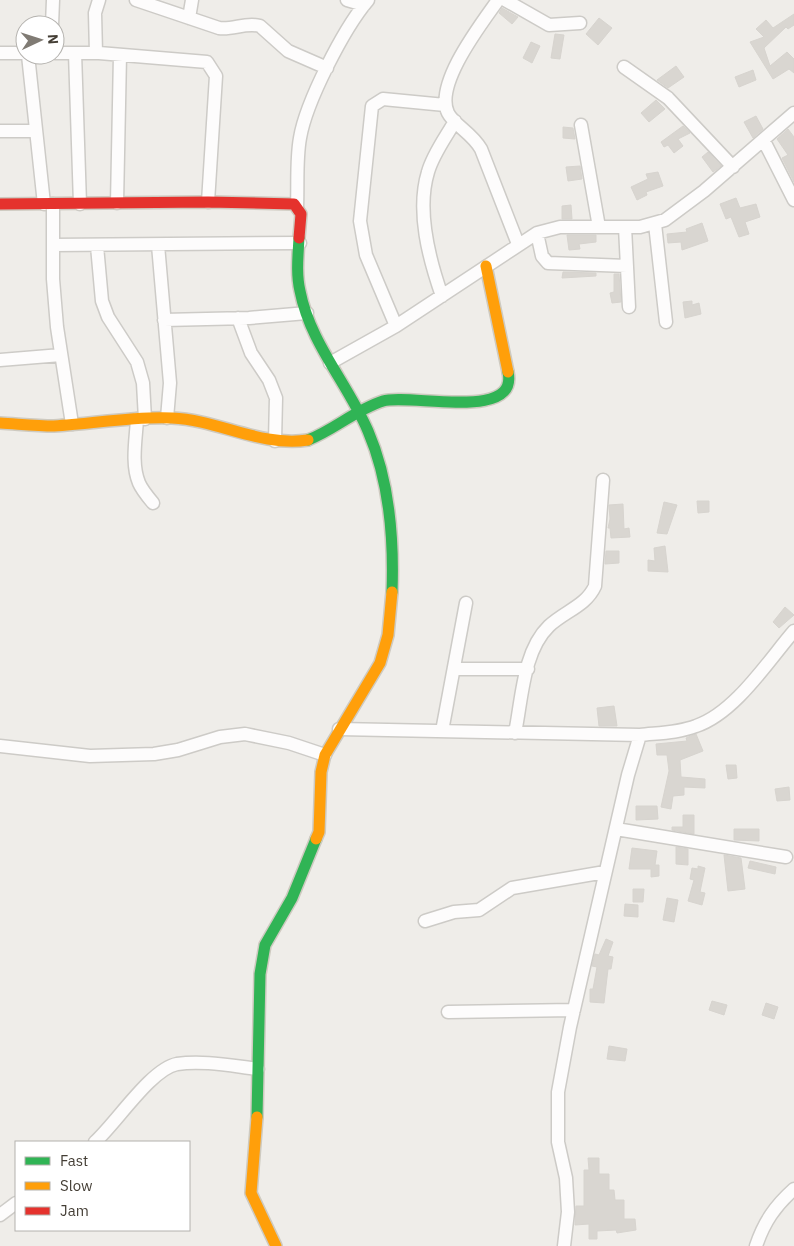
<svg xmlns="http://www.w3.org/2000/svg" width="794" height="1246" font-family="'IBM Plex Sans',sans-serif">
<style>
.building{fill:#d9d6d1;stroke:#d7d4cf}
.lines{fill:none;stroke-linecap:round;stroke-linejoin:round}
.street-casing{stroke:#cdcbc7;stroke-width:15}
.fast-casing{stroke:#cecac0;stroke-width:14}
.slow-casing{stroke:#cecac0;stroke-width:14}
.jam-casing{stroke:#cecac0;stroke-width:14}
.street{stroke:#fdfcfc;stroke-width:12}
.fast{stroke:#30b455;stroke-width:11}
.slow{stroke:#ff9f0a;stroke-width:11}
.jam{stroke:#e5322d;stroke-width:11}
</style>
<rect width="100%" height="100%" fill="#efede9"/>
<path class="building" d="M502,8l16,9 -6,7 -13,-11z
M794,14v11l-6,4 -2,-2 -22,21 6,18 17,-14 7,7v14l-5,-4 -16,10 -23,-37 14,-5 -8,-8 10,-9 7,8z
M599,18l13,10 -14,17 -12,-11z
M555,34l9,1 -4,24 -9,-1z
M531,42l9,4 -8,17 -9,-5z
M676,66l8,11 -16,11 -11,-8z
M753,70l3,10 -17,7 -4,-10z
M656,100l9,9 -16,13 -8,-9z
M756,116l7,13 -10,9 -9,-16z
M683,126l7,7 -12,6 5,7 -9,7 -6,-8 -4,2 -3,-5z
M563,127l10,1 2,11 -12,-1z
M788,129l6,8v45l-12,-24 6,-3 -11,-16z
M708,152l13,14 -8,6 -11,-15z
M580,166l2,13 -14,2 -2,-14z
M658,172l5,14 -17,6 1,3 -10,5 -6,-13 17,-8 -2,-5z
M736,198l4,10 16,-4 4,13 -15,5 4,12 -10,3 -8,-20 -5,2 -6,-15z
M571,205l1,14h-10v-13z
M702,223l6,18 -26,9 -1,-8 -13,1 -1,-9 20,-2 -1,-3z
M567,235h29v7l-17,2 1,5 -11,1z
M563,272l33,1v3l-34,2z
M614,274h5l2,28 -9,1 -2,-10 4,-1z
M692,301v4l7,-2 2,11 -16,4 -2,-16z
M697,501h12v11l-11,1z
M664,502l13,3 -10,29 -10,-1z
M623,504l1,25 5,-1 1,9 -19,1 -1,-10h-2l2,-9 -1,-14z
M665,546l3,26 -20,-1v-11l7,1 -1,-13z
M606,551h13v12l-14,1z
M785,607l9,8 -15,13 -6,-6z
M614,706l3,20h-18l-2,-18z
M696,734l7,17 -23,9 1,17 24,2v9l-21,-1v8l-11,1 -2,13 -10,-2 8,-36 -2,-16h-10l-1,-11 31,-3 -1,-3z
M726,765h10l1,13 -9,1z
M789,787l1,13 -13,1 -2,-12z
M636,806h21l1,13 -22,1z
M683,815h11v19l-22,-4v-3h11z
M734,829h25v12l-25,-1z
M676,847l12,2v16l-12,-1z
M632,848l25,3 -2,14h4v11l-8,1v-8h-22z
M724,855l17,3 4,31 -17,2z
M750,861l26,6 -1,7 -27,-6z
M698,866l7,2 -5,24 5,1 -3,12 -14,-4 6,-21 -4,-1 2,-11 6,1z
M633,889h11l-1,13h-10z
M667,898l11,2 -4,22 -11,-2z
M625,904l13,1v12l-14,-1z
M606,939l7,3 -5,14 5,1 -2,12h-3l-4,34 -14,-1v-13h3l4,-22 -5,-1 3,-12 4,1z
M712,1001l15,4 -3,10 -15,-5z
M766,1003l12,4 -4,12 -12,-4z
M609,1046l18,3 -2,12 -18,-2z
M588,1158h11v16h10v16h5l1,10h9v19h11l1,11 -19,3 -1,-3 -19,1v8h-8v-15l-14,1 1,-19h8v-36h5z"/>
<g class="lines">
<defs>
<path id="street" d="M136,0l83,28c14,2 27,-6 41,-2l28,25 39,17
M347,0l17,5
M498,0c-16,23 -64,84 -50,113 6,12 24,20 33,36l37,95
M505,0l44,25 31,-2
M189,18l3,-18
M52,25l1,-25
M0,53h25
M55,53h44l108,9 9,14 -8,126
M75,53l5,151
M96,53l-1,-40 4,-13
M28,55l16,149
M624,67l44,31 65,69
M581,125l18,102
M0,131h36
M764,141l30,59
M117,203l3,-148
M53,204v75l4,48 15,97
M297,207c1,-23 -1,-47 3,-69 6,-36 44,-110 68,-138
M655,224l11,98
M625,227l4,80
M537,233l5,23 6,7 79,3
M53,245l247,-2
M158,245l12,138 -3,35
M97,246l5,55 6,16 29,45 6,21 2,36
M442,296c-13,-37 -26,-85 -14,-124 5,-18 18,-35 27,-51
M238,318l13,35 18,27 7,18 -1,43
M164,320l85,-2 58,-5
M396,326l-30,-71 -6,-34 12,-115 11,-7 62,6
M0,360l61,-5
M330,363l66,-37 141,-93 23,-6h80l25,-7 39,-29 90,-78
M137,419c-1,20 -6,45 2,64 3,7 9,14 14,20
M455,669h73
M339,729l301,6c18,-2 38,-2 56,-9 39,-13 72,-65 98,-95
M442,731l24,-128
M515,733c7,-34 8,-82 34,-107 16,-15 37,-20 46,-40l8,-106
M0,746l90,10 64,-2 24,-4 42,-13 25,-3 44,9 36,12
M616,829l170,28
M425,921l29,-9 25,-2 33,-22 93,-16
M448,1012l126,-2
M95,1142c22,-20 56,-73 82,-78 26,-4 55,2 81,5
M0,1215l16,-12
M564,1246l4,-34 -2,-34 -8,-36v-50l12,-65 58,-252 12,-40
M756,1246c8,-24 19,-40 38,-57"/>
<path id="fast" d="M299,238c-1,18 -3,36 1,53 10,52 48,93 68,140 22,51 26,107 24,161
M308,440c26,-10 47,-30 75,-39 26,-8 136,21 125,-29
M257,1117l3,-143 5,-29 27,-47 24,-59"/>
<path id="slow" d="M486,266l22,106
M0,423c18,1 36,3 54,3 39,-2 79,-10 118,-8 47,2 88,29 136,22
M316,839l3,-7 2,-60 4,-17 55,-92 8,-28 4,-43
M257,1117l-6,76 25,53"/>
<path id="jam" d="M0,204l208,-2 86,2 7,10 -2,24"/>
</defs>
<use href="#street" class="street-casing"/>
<use href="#fast" class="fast-casing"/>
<use href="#slow" class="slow-casing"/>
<use href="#jam" class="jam-casing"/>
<use href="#street" class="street"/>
<use href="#fast" class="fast"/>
<use href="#slow" class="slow"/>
<use href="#jam" class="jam"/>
</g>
<rect x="15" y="1141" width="175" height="90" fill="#ffffff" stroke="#b4b2ae"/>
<rect x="25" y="1157" width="25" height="8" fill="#30b455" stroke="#b4b2ae"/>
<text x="60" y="1166" font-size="15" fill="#443e35">Fast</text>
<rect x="25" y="1182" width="25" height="8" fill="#ff9f0a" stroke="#b4b2ae"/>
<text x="60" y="1191" font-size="15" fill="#443e35">Slow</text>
<rect x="25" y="1207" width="25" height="8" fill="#e5322d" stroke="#b4b2ae"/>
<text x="60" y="1216" font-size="15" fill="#443e35">Jam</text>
<g transform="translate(40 40) rotate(86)"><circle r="24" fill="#ffffff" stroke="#b4b2ae"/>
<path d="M0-4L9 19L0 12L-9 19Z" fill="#807b74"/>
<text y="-8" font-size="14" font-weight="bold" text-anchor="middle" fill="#443e35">N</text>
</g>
</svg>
